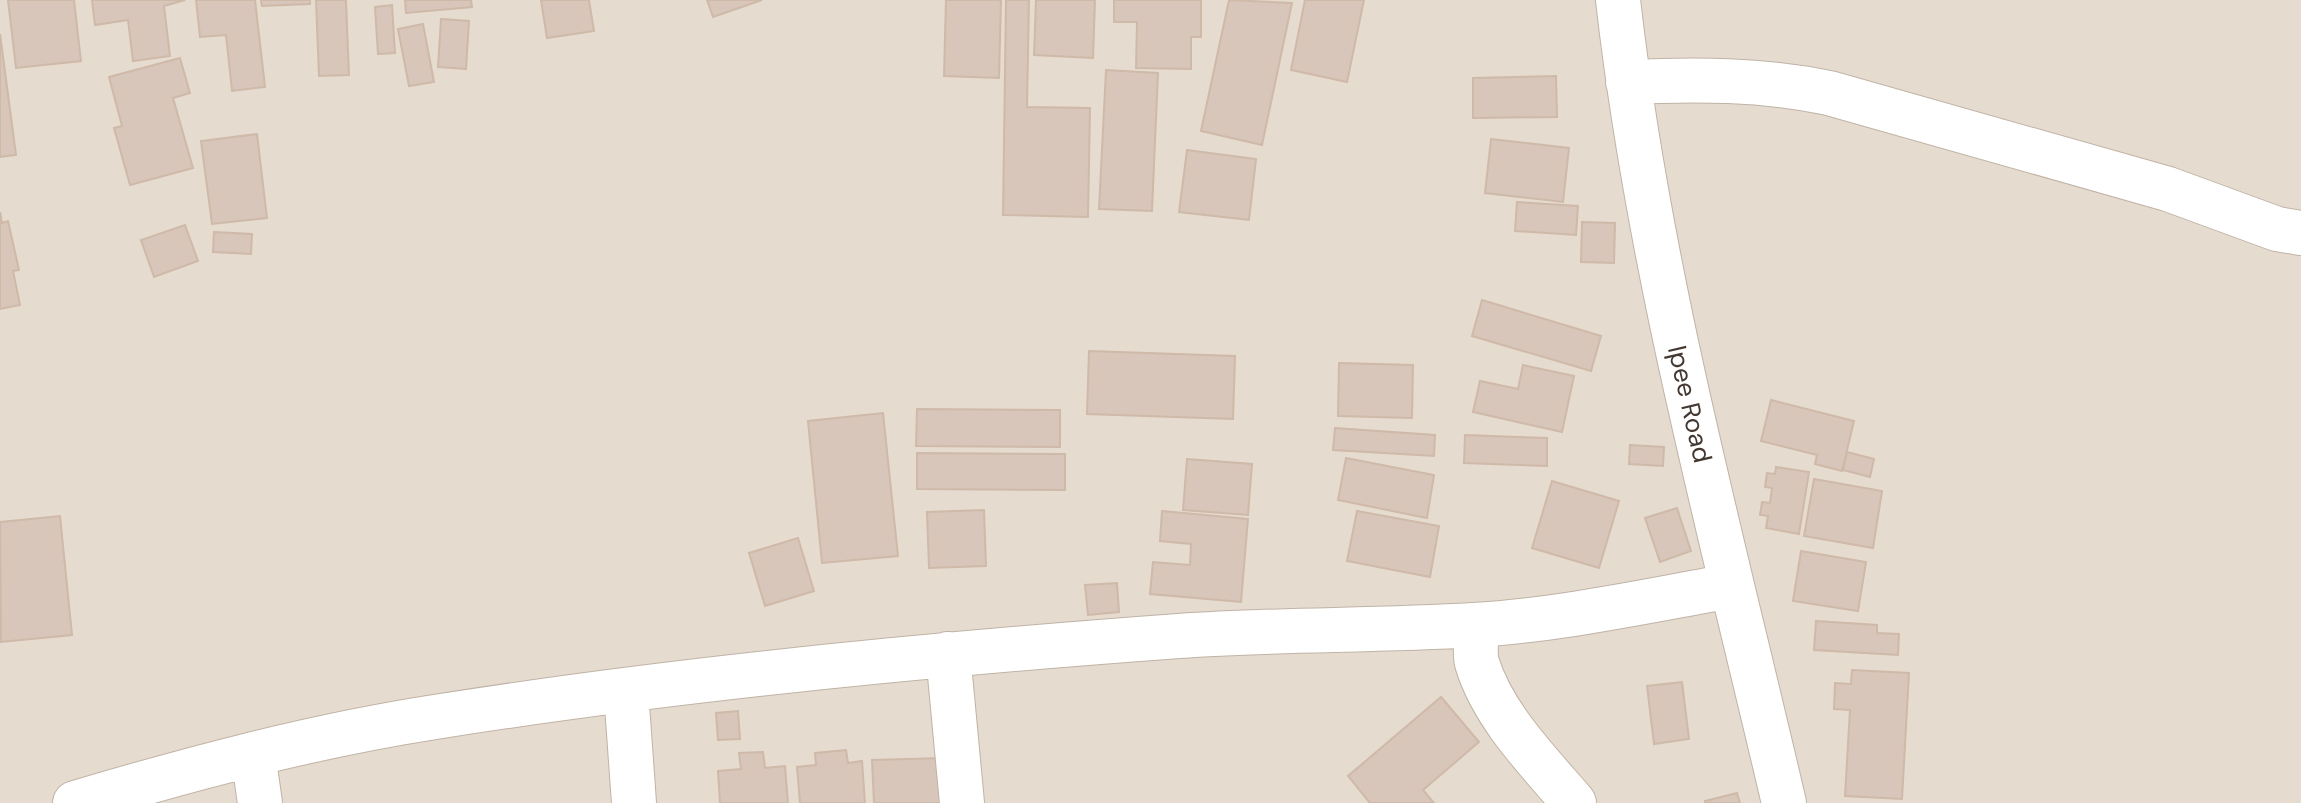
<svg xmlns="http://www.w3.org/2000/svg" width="2301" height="803" font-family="'DM Sans',sans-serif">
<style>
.residential{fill:#e6dbcf}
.building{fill:#d7c6b9;stroke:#cfb9a9;stroke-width:2}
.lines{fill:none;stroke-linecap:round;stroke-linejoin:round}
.minor-casing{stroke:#c0b3a6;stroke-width:46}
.minor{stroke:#fff;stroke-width:44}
.labels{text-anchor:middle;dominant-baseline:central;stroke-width:7;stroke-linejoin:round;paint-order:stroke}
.street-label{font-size:26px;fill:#433932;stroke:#fff}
</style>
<rect width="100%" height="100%" fill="#f2eae1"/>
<path class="residential" d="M0,0h2301v803h-2301z"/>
<path class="building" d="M8,0h66l7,61 -65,7z
M92,0h93l-21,6 6,50 -37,5 -5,-41 -33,5z
M196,0h59l10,87 -33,4 -6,-56 -26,2z
M261,0h49v4l-48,2z
M316,0h30l3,75 -30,1z
M405,0h66l1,7 -66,6z
M541,0h48l5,31 -47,7z
M707,0h55l-49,17z
M946,0h55l-2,78 -55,-2z
M1006,0h23l-2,107 63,1 -2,109 -85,-2z
M1036,0h59l-2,58 -59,-3z
M1114,0h87v37h-10v32l-55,-1 1,-46h-23z
M1229,0l63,3 -30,142 -61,-14z
M1305,0h59l-17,82 -56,-12z
M392,5l3,48 -17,1 -3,-47z
M441,19l28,2 -3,48 -28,-2z
M423,24l11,58 -25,4 -11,-57z
M0,34l16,121 -16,2z
M180,58l10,35 -17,5 20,70 -63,17 -16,-57 8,-2 -13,-49z
M1106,70l52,3 -6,138 -53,-2z
M1556,76l1,41 -84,1v-40z
M257,134l10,84 -55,6 -11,-83z
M1491,139l78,9 -6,54 -78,-9z
M1187,150l69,9 -7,61 -70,-8z
M1517,202l61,4 -2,29 -61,-4z
M0,212l2,11 6,-2 11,49 -6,1 7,34 -20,4z
M1582,222l33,1 -1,40 -33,-1z
M185,225l13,36 -44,16 -13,-37z
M214,232l38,2 -1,20 -38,-2z
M1482,300l119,36 -10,35 -119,-35z
M1089,351l146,5 -2,63 -146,-5z
M1339,363l74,2 -1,53 -74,-2z
M1523,365l51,11 -12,56 -89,-20 7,-31 38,8z
M1771,400l83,21 -12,50 -27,-7 2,-9 -56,-14z
M917,409l143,1v37l-144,-1z
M883,413l15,143 -76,7 -14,-142z
M1335,428l100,7 -1,21 -101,-6z
M1465,435l82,3v28l-83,-3z
M1630,445l34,2 -1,19 -34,-2z
M1847,452l27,7 -4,18 -27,-7z
M917,453l148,1v36l-148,-1z
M1346,458l88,17 -7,43 -89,-18z
M1187,459l65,5 -4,51 -65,-5z
M1776,467l33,5 -10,62 -33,-6 2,-12 -8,-1 2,-13 8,1 2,-15 -7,-1 2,-14 8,1z
M1814,479l68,12 -9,57 -69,-12z
M1552,481l67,20 -20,67 -67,-20z
M1677,508l14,43 -31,11 -15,-44z
M984,510l2,56 -57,2 -2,-56z
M1162,511l86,8 -7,83 -91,-8 3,-32 37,3 1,-21 -31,-3z
M1357,511l82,15 -9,51 -83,-16z
M60,516l12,119 -71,7 -1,-120z
M798,538l16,53 -49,15 -16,-53z
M1801,551l65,11 -8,49 -65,-10z
M1117,583l2,29 -31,3 -3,-30z
M1816,621l61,4v8l22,1 -1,21 -84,-5z
M1852,670l57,3 -7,126 -57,-3 5,-86 -16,-1 1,-26 16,1z
M1682,682l7,57 -35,5 -7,-58z
M1441,697l38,45 -56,48 11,13h-64l-22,-27z
M738,711l2,28 -22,1 -2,-27z
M846,750l2,13 14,-2 3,42h-65l-3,-36 19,-2 -1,-12z
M763,752l2,16 20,-2 3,37h-68l-2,-32 23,-2 -2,-16z
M943,758l1,45h-70l-2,-43z
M1737,793l3,10h-35v-2z"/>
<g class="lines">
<defs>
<path id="minor" d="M1618,0c31,272 104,537 166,803
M1628,82c69,-3 133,-3 201,11l339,96 109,40 24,4
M1477,625c0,12 -3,27 0,38 16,53 62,99 97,140
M948,654l14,149
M626,691l8,112
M253,754l7,49
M75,803c118,-35 238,-67 360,-86 246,-39 496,-63 744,-81 98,-7 196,-5 294,-11 87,-5 173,-24 258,-39"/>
</defs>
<use href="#minor" class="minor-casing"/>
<use href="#minor" class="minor"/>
</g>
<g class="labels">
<g class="street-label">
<text transform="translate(1690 404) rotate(77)">Ipee Road</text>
</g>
</g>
</svg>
